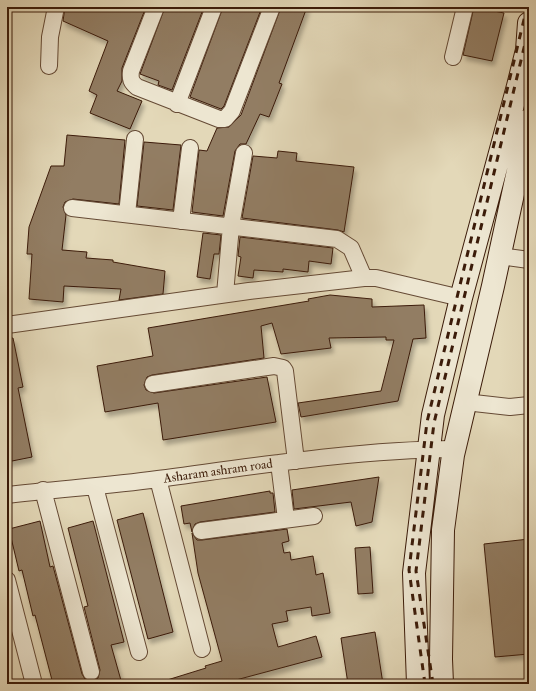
<svg xmlns="http://www.w3.org/2000/svg" width="536" height="691" font-family="'IM FELL Double Pica',serif">
<style>
.building{fill:#927d64;stroke:#3b1b09;filter:url(#shadow)}
.lines{fill:none;stroke-linecap:round;stroke-linejoin:round}
.street-casing{stroke:#654a35;stroke-width:18}
.secondary-casing{stroke:#3b1b09;stroke-width:24}
.street{stroke:#ede6d1;stroke-width:16}
.secondary{stroke:#ede6d1;stroke-width:22}
.rail{stroke:#3b1b09;stroke-width:3;stroke-dasharray:7 7;stroke-linecap:butt}
.labels{text-anchor:middle;dominant-baseline:central;stroke-width:4;stroke-linejoin:round;paint-order:stroke}
.street-label{font-size:13px;fill:#3b1b09;stroke:#ede6d1}
</style>
<defs>
<filter id="shadow"><feDropShadow dx="2.5" dy="4.5" stdDeviation="2" flood-color="#0004"/></filter>
</defs>
<rect width="100%" height="100%" fill="#e3d8b8"/>
<filter id="stains"><feTurbulence type="fractalNoise" baseFrequency=".005" numOctaves="4"/><feColorMatrix values="0 0 0 0 .2 0 0 0 0 .09 0 0 0 0 .02 0 0 0 .5 -.17"/></filter>
<radialGradient id="worn" r=".72"><stop offset=".6" stop-color="#630" stop-opacity="0"/><stop offset="1" stop-color="#630" stop-opacity=".3"/></radialGradient>
<path class="building" d="M65,7h81l-24,61v13l-5,10 25,10 -12,28 -40,-16 7,-18 -8,-4 19,-50 -45,-20z
M165,7h39l-32,83 -14,-5 1,-4 -19,-7z
M223,7h39l-38,99 -3,3 -31,-12z
M281,7h26l-28,76 3,1 -13,33 -9,-3 -14,30h-6l-5,7 -12,65 -31,-4 7,-62 8,1 10,-23 12,-1 12,-12z
M474,7l30,6 -12,48 -29,-6z
M67,135l58,5 -6,64 -46,-5 -8,3 -2,5 3,8 -4,35 25,2 -1,6 27,2v2l52,9 -2,23 -44,6 2,-11 -57,-3 -1,16 -34,-3 3,-45h-5l2,-27 22,-61h13z
M144,142l37,3 -8,65 -36,-4z
M278,151l19,2 -1,8 58,6 -10,65 -6,-2 -96,-12 11,-62 24,2z
M203,233l18,2 -2,19h-5l-4,25 -13,-2z
M240,237l93,11 -2,16 -22,-3 -1,11 -25,-3v3l-29,-2 -1,8 -15,-2 3,-19 -3,-1z
M330,295l42,4v8l52,-2 2,33 -13,1 -15,62 -97,16 -3,-14 83,-12 13,-51h-8v-3l-57,1 2,10 -50,6 -9,-31 -11,3 3,32 -112,17 -5,2 -3,8 2,5 8,3 113,-16 9,45 -113,18 -5,-37 -53,9 -8,-46 56,-10 -5,-28 161,-27 -1,-2z
M13,338l10,49 -5,1 14,69 -25,5v-123z
M379,477l-7,45 -16,4 -5,-24 -57,7 -2,-19z
M270,491v2h3l2,19 -75,10 -5,2 -3,8 -2,-9 -6,1 -3,-18z
M143,513l30,119 -25,7 -31,-119z
M40,521l10,46 3,-1 29,108 3,5 8,2 5,-3 2,-8 -16,-63 4,-1 -20,-78 25,-7 31,121 -13,3 11,39h-69l-18,-69 -2,1 -11,-46 -3,1 -10,-42z
M287,529l2,12 -7,2 2,10 6,-1 1,8 22,-4 3,19 7,-2 7,40 -18,3 -1,-9 -25,4 2,10 -16,3 6,23 38,-11 6,21 -101,27h-56l-1,-3 42,-13 -1,-2 17,-5 -24,-88 -6,-40 5,7h5z
M529,539v115l-34,3 -11,-113z
M370,547l3,46 -15,1 -3,-46z
M375,632l8,52h-35l-7,-46z"/>
<g class="lines">
<defs>
<path id="street" d="M156,7l-25,64c-1,8 0,11 6,16l82,32h6l7,-8 40,-104
M453,57l12,-50
M49,66l1,-29 6,-30
M177,104l37,-97
M72,208l265,31 14,9 13,30
M127,214l8,-75
M181,221l9,-73
M500,256l29,4
M225,294l6,-68 13,-73
M7,325l242,-34 115,-13h12l85,20
M153,384l121,-18 9,2 2,3 11,90
M465,402l45,5 19,-2
M279,463l7,56
M158,479l44,170
M95,487l44,165
M43,490l48,182
M7,495c50,-6 101,-9 151,-16 98,-13 197,-29 296,-30
M201,531l113,-15
M7,580l27,104"/>
<path id="secondary" d="M418,684l-4,-111 19,-158 28,-117 57,-212 9,-36 2,-27
M442,684l-1,-25 2,-129 10,-75 40,-169 36,-166"/>
</defs>
<use href="#street" class="street-casing"/>
<use href="#secondary" class="secondary-casing"/>
<use href="#street" class="street"/>
<use href="#secondary" class="secondary"/>
<path class="rail" d="M425,684l-16,-114 18,-148 100,-415
M433,684l-17,-113 18,-148 95,-396"/>
</g>
<g class="labels">
<g class="street-label">
<text transform="translate(218 471) rotate(-8)">Asharam ashram road</text>
</g>
</g>
<rect width="536" height="691" fill="none" stroke="#e3d8b8" stroke-width="24"/>
<rect x="8" y="8" width="520" height="675" fill="none" stroke="#3b1b09" stroke-width="2"/>
<rect x="12" y="12" width="512" height="667" fill="none" stroke="#3b1b09"/>
<rect width="100%" height="100%" filter="url(#stains)"/>
<rect width="100%" height="100%" fill="url(#worn)"/>
</svg>
